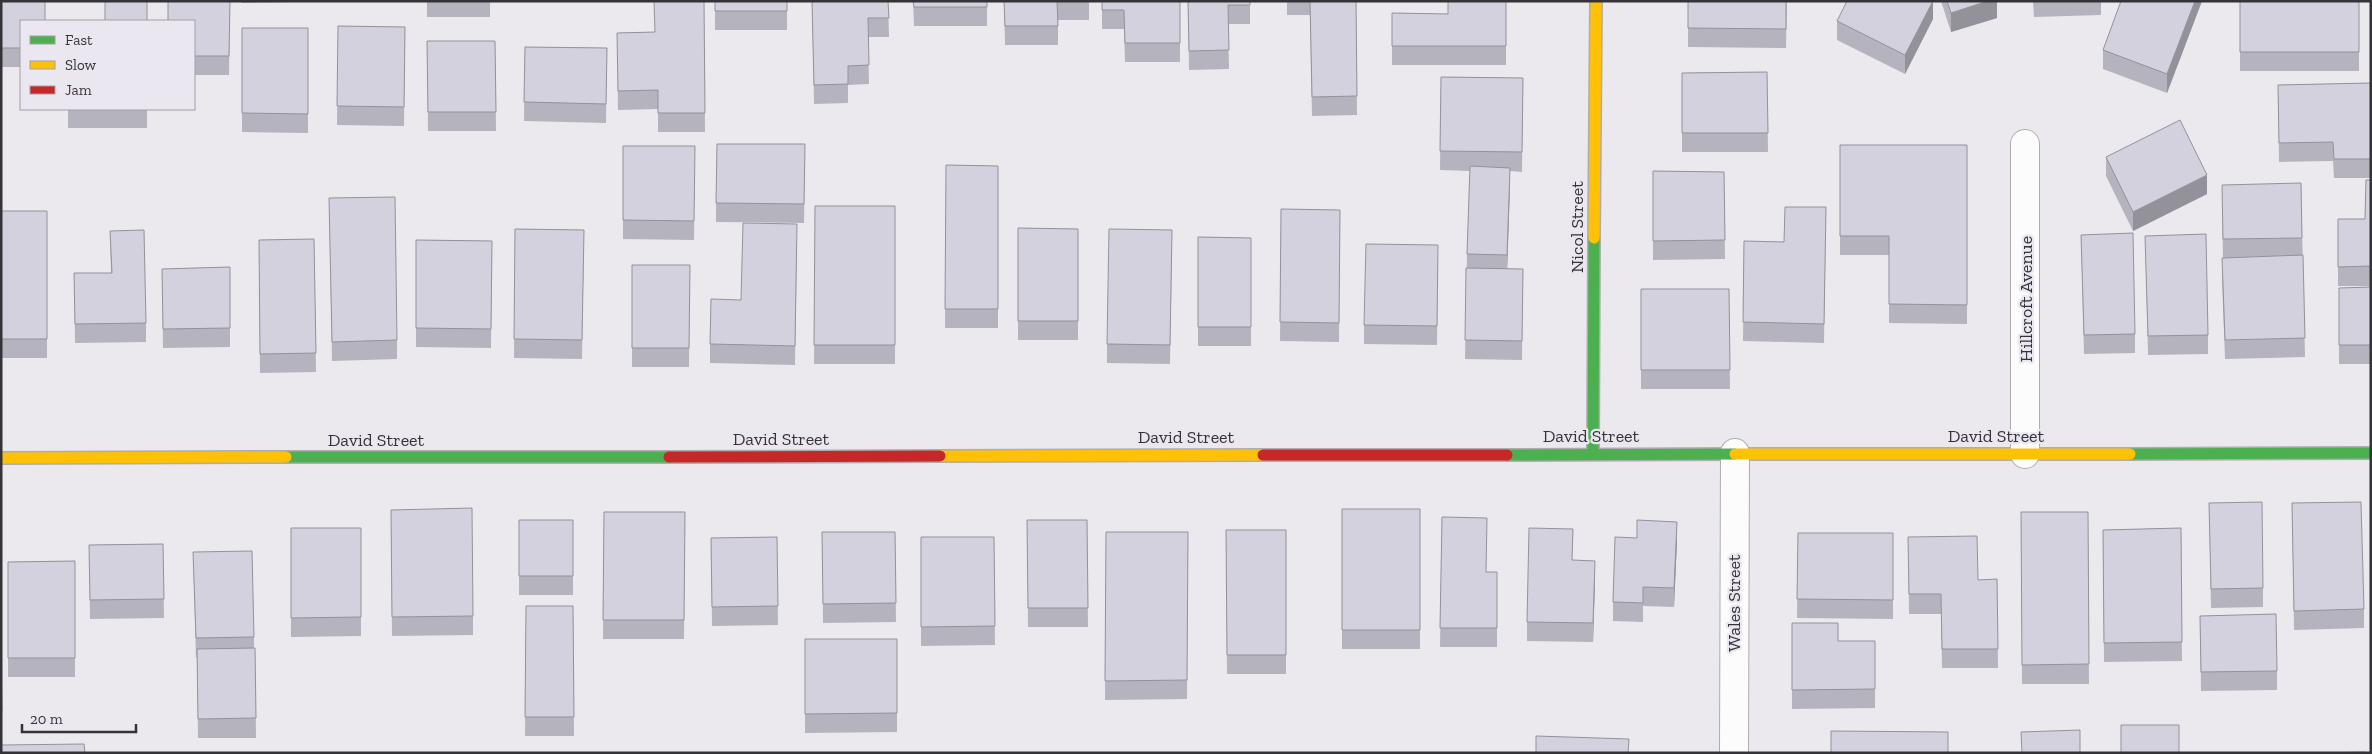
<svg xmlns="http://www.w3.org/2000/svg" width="2372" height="754" font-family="'Zilla Slab',serif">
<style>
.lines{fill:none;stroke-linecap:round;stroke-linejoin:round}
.street-casing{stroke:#aeacb0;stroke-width:30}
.fast-casing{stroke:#aeacb0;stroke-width:14}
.slow-casing{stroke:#aeacb0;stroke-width:14}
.jam-casing{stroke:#aeacb0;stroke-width:14}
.street{stroke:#fcfcfc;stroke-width:28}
.fast{stroke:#4caf50;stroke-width:11}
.slow{stroke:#ffc107;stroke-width:11}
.jam{stroke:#c62828;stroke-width:11}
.wall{fill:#b5b4be}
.shaded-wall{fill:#93929b}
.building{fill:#d2d1dd;stroke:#93929b}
.labels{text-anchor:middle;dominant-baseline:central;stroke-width:4.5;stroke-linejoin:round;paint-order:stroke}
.street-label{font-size:18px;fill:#343337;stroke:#eae7f0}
</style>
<rect width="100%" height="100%" fill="#ebe9ee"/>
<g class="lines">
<defs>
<path id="street" d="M2025,454v-310
M1734,753l1,-300"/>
<path id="fast" d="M1593,453l1,-215
M2130,454l241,-1
M1507,455l228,-1
M286,457h383"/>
<path id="slow" d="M1594,238l2,-237
M1735,454h395
M940,456l323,-1
M1,458l285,-1"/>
<path id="jam" d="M1263,455h244
M669,457l271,-1"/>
</defs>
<use href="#street" class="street-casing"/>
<use href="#fast" class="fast-casing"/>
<use href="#slow" class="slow-casing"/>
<use href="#jam" class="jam-casing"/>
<use href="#street" class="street"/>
<use href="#fast" class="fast"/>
<use href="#slow" class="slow"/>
<use href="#jam" class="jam"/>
</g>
<path class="wall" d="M1,1l20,20v46h-20z
M230,1l-1,74h-35v-54z
M241,1h55v1l-55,1z
M427,1h63v16h-63z
M704,1l1,131h-47v-23l-40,1 -1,-77 38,-1z
M715,1h72v29h-72z
M812,1h76l1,36h-21l1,47 -21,1v18l-34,1z
M913,1h74v25h-73z
M1004,1h85v19h-31v25h-53z
M1102,1h78v61h-55l-1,-33h-22z
M1188,1h62v23h-22l1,45 -40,1z
M1287,1h69l1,114 -45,1 -2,-101h-23z
M1506,1v64h-114v-52l56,1z
M1688,1h99l-1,47 -98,-1z
M1933,1v18l-28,55 -68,-34v-19z
M1941,1h56v17l-46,14z
M2033,1h68v14l-67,2z
M2202,1l-35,92 -64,-24v-19z
M2240,1h119v70h-119z
M338,26l67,1 -1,99 -67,-1z
M242,28h66v105l-66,-1z
M427,41h68l1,90h-68z
M525,47l82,1 -1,75 -82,-2z
M1767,72l1,80h-86v-79z
M1441,77l82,1 -1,94 -12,-1 -3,98h16l-1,91 -57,-1 2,-105 3,-83 -30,-1z
M2371,83v95h-37l-1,-17 -54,1 -1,-77z
M68,109h79v19h-79z
M1840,145h127v179l-78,-1v-68h-49z
M623,146h72l-1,94 -71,-1z
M2106,157l101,37 -74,37 -27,-55z
M805,163l-1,60 -88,-1v-19z
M946,165l52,1v162h-53z
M1653,171l71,1 1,87 -72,1z
M2371,180v106h-33v-67h27z
M2301,183l4,174 -80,2 -3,-82 1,-19 -1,-54z
M329,198l68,142v19l-65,2z
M815,206h80v158h-81z
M1826,207l-2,136 -81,-2 1,-100 40,1z
M1281,209l59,1 -1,132 -59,-1z
M1,211h46v147h-46z
M1018,228l60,1v111h-60z
M515,229l69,1 -2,129 -68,-1z
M110,231l36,92v19l-71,1 -1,-70h37z
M2081,235l54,99v19l-51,1z
M2145,236l63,99v19l-60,1z
M1198,237l53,1v108h-53z
M314,239l2,133 -56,1 -1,-133z
M416,240l76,1 -1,107 -75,-1z
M797,243l-2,122 -85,-2v-19z
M1172,249l-2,115 -63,-1v-19z
M1438,264l-1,81 -73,-1v-19z
M632,265h58l-1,102h-57z
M230,267v80l-67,1 -1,-79z
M2371,287v77h-32v-76z
M1641,289h88l1,100h-89z
M2209,503l54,85v19l-52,1z
M2292,503l72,106v19l-70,2z
M1342,509h78v140h-78z
M604,512h81l-1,127h-81z
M2021,512h67l1,172h-67z
M1442,517l44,55h11v75h-57z
M519,520h54v75h-54z
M1027,520h60l1,107h-60z
M291,528h70v108l-70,1z
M2181,528l1,133 -78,1 -1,-132z
M391,529l82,87v19l-81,1z
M1573,529l-1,31 23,20 -2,62 -66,-1v-19z
M1226,530h60v144h-59z
M822,532h73l1,90 -73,1z
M1106,532h82l-1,167 -82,1z
M1798,533h95v86l-96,-1z
M777,537l1,88 -66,1 -1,-88z
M921,537h73l1,108 -74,1z
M1908,537l70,43 19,-1 1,89h-56l-1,-54h-32z
M1637,538l40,3 -3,66 -31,-1v16l-30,-1v-19z
M163,544l1,74 -74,1 -1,-74z
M193,552l61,85v11h1l1,90h-58l-1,-81 -1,1z
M75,561v116h-67v-115z
M526,606h47l1,130h-49z
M2200,616l77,55v19l-76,1z
M1792,623l46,18h37v67l-83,1z
M805,639h92v93l-92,1z"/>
<path class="shaded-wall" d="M1933,1v18l-28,55v-19z
M1988,1h9v17l-46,14v-19z
M2195,1h7l-35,92v-19z
M1510,168v19l-3,87v-19z
M2207,175v19l-74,37v-19z
M1677,522v19l-3,66v-19z
M1595,561v19l-2,62v-19z"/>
<path class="building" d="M1,1h44v20h-24v27h-20z
M105,1h42v20h-42z
M168,1h62l-1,55h-35v-35h-26z
M654,1h50l1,112h-47v-23l-40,1 -1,-58 38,-1z
M715,1h72v10h-72z
M812,1h76l1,17h-21l1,47 -21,1v18l-34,1z
M913,1h74v6h-73z
M1004,1h53l1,25h-53z
M1102,1h78v42h-55l-1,-33h-22z
M1188,1h62v4h-22l1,45 -40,1z
M1310,1h46l1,95 -45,1z
M1448,1h58v45h-114v-33l56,1z
M1688,1h98v28l-98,-1z
M1847,1h86l-28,54 -68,-34z
M1947,1h41l-37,12z
M2121,1h74l-28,73 -64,-24z
M2240,1h119v51h-119z
M338,26l67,1 -1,80 -67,-1z
M242,28h66v86l-66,-1z
M427,41h68l1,71h-68z
M525,47l82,1 -1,56 -82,-2z
M1767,72l1,61h-86v-60z
M1441,77l82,1 -1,74 -82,-1z
M2371,83v76h-37l-1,-17 -54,1 -1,-58z
M2180,120l27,55 -74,37 -27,-55z
M717,144h88l-1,60 -88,-1z
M1840,145h127v160l-78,-1v-68h-49z
M623,146h72l-1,75 -71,-1z
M946,165l52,1v143h-53z
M1470,166l40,2 -3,87 -40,-1z
M1653,171l71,1 1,68 -72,1z
M2366,180h5v86l-33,1v-48h27z
M2301,183l1,55 -79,1 -1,-54z
M395,197l2,143 -65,2 -3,-144z
M815,206h80v139h-81z
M1785,207h41l-2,117 -81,-2 1,-81 40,1z
M1281,209l59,1 -1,113 -59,-1z
M1,211h46v128h-46z
M743,223l54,1 -2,122 -85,-2 1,-45 30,1z
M1018,228l60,1v92h-60z
M515,229l69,1 -2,110 -68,-1z
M1109,229l63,1 -2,115 -63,-1z
M144,230l2,93 -71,1 -1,-51h38l-2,-42z
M2133,233l2,101 -51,1 -3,-100z
M2206,234l2,101 -60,1 -3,-100z
M1198,237l53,1v89h-53z
M314,239l2,114 -56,1 -1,-114z
M416,240l76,1 -1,88 -75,-1z
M1366,244l72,1 -1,81 -73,-1z
M2303,255l2,83 -80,2 -3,-82z
M632,265h58l-1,83h-57z
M230,267v61l-67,1 -1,-60z
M1466,268l57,1 -1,72 -57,-1z
M2371,287v58h-32v-57z
M1641,289h88l1,81h-89z
M2262,502l1,86 -52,1 -2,-86z
M2361,502l3,107 -70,2 -2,-108z
M472,508l1,108 -81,1 -1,-107z
M1342,509h78v121h-78z
M604,512h81l-1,108h-81z
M2021,512h67l1,152 -67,1z
M1442,517l45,1 -1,54h11v56h-57z
M519,520h54v56h-54z
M1027,520h60l1,88h-60z
M1637,520l40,2 -3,66 -31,-1v16l-30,-1 2,-65 22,1z
M291,528h70v89l-70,1z
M1529,528l44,1 -1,31 23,1 -2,62 -66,-1z
M2181,528l1,114 -78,1 -1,-113z
M1226,530h60v125h-59z
M822,532h73l1,71 -73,1z
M1106,532h82l-1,148 -82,1z
M1798,533h95v67l-96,-1z
M1977,536l1,44 19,-1 1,70h-56l-1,-55h-32l-1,-57z
M777,537l1,69 -66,1 -1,-69z
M921,537h73l1,89 -74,1z
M163,544l1,55 -74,1 -1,-55z
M252,551l2,86 -58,1 -3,-86z
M75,561v97h-67v-96z
M526,606h47l1,111h-49z
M2276,614l1,57 -76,1 -1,-56z
M1792,623h46v18h37v48l-83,1z
M805,639h92v74l-92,1z
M255,648l1,70 -58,1 -1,-70z
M1,664l1,47h-1z
M2121,725h58v28h-58z
M2080,730v23h-58l-1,-21z
M1831,731l117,1v21h-117z
M1536,736l93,3 -1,14h-92z
M84,744l1,9h-84v-8z
M2365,752v1h-40z"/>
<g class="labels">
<g class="street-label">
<text transform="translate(1577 227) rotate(-90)">Nicol Street</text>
<text transform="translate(2026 299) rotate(-90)">Hillcroft Avenue</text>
<text x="1591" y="436">David Street</text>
<text x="1996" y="436">David Street</text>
<text x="1186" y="437">David Street</text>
<text x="781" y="439">David Street</text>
<text x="376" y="440">David Street</text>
<text transform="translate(1734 603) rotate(-90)">Wales Street</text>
</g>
</g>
<rect width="2372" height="754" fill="none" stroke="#343337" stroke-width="5"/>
<rect x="20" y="20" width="175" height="90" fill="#eae7f0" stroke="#a19fa6"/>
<rect x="30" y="36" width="25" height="8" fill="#4caf50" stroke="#a19fa6"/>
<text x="65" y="45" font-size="15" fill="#343337">Fast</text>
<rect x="30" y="61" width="25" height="8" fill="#ffc107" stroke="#a19fa6"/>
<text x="65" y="70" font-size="15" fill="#343337">Slow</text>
<rect x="30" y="86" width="25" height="8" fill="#c62828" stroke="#a19fa6"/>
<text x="65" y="95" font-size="15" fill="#343337">Jam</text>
<path d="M22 724v8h114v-8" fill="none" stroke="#343337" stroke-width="2.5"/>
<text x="30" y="724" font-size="15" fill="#343337" stroke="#eae7f0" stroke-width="4" paint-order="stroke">20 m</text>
</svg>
